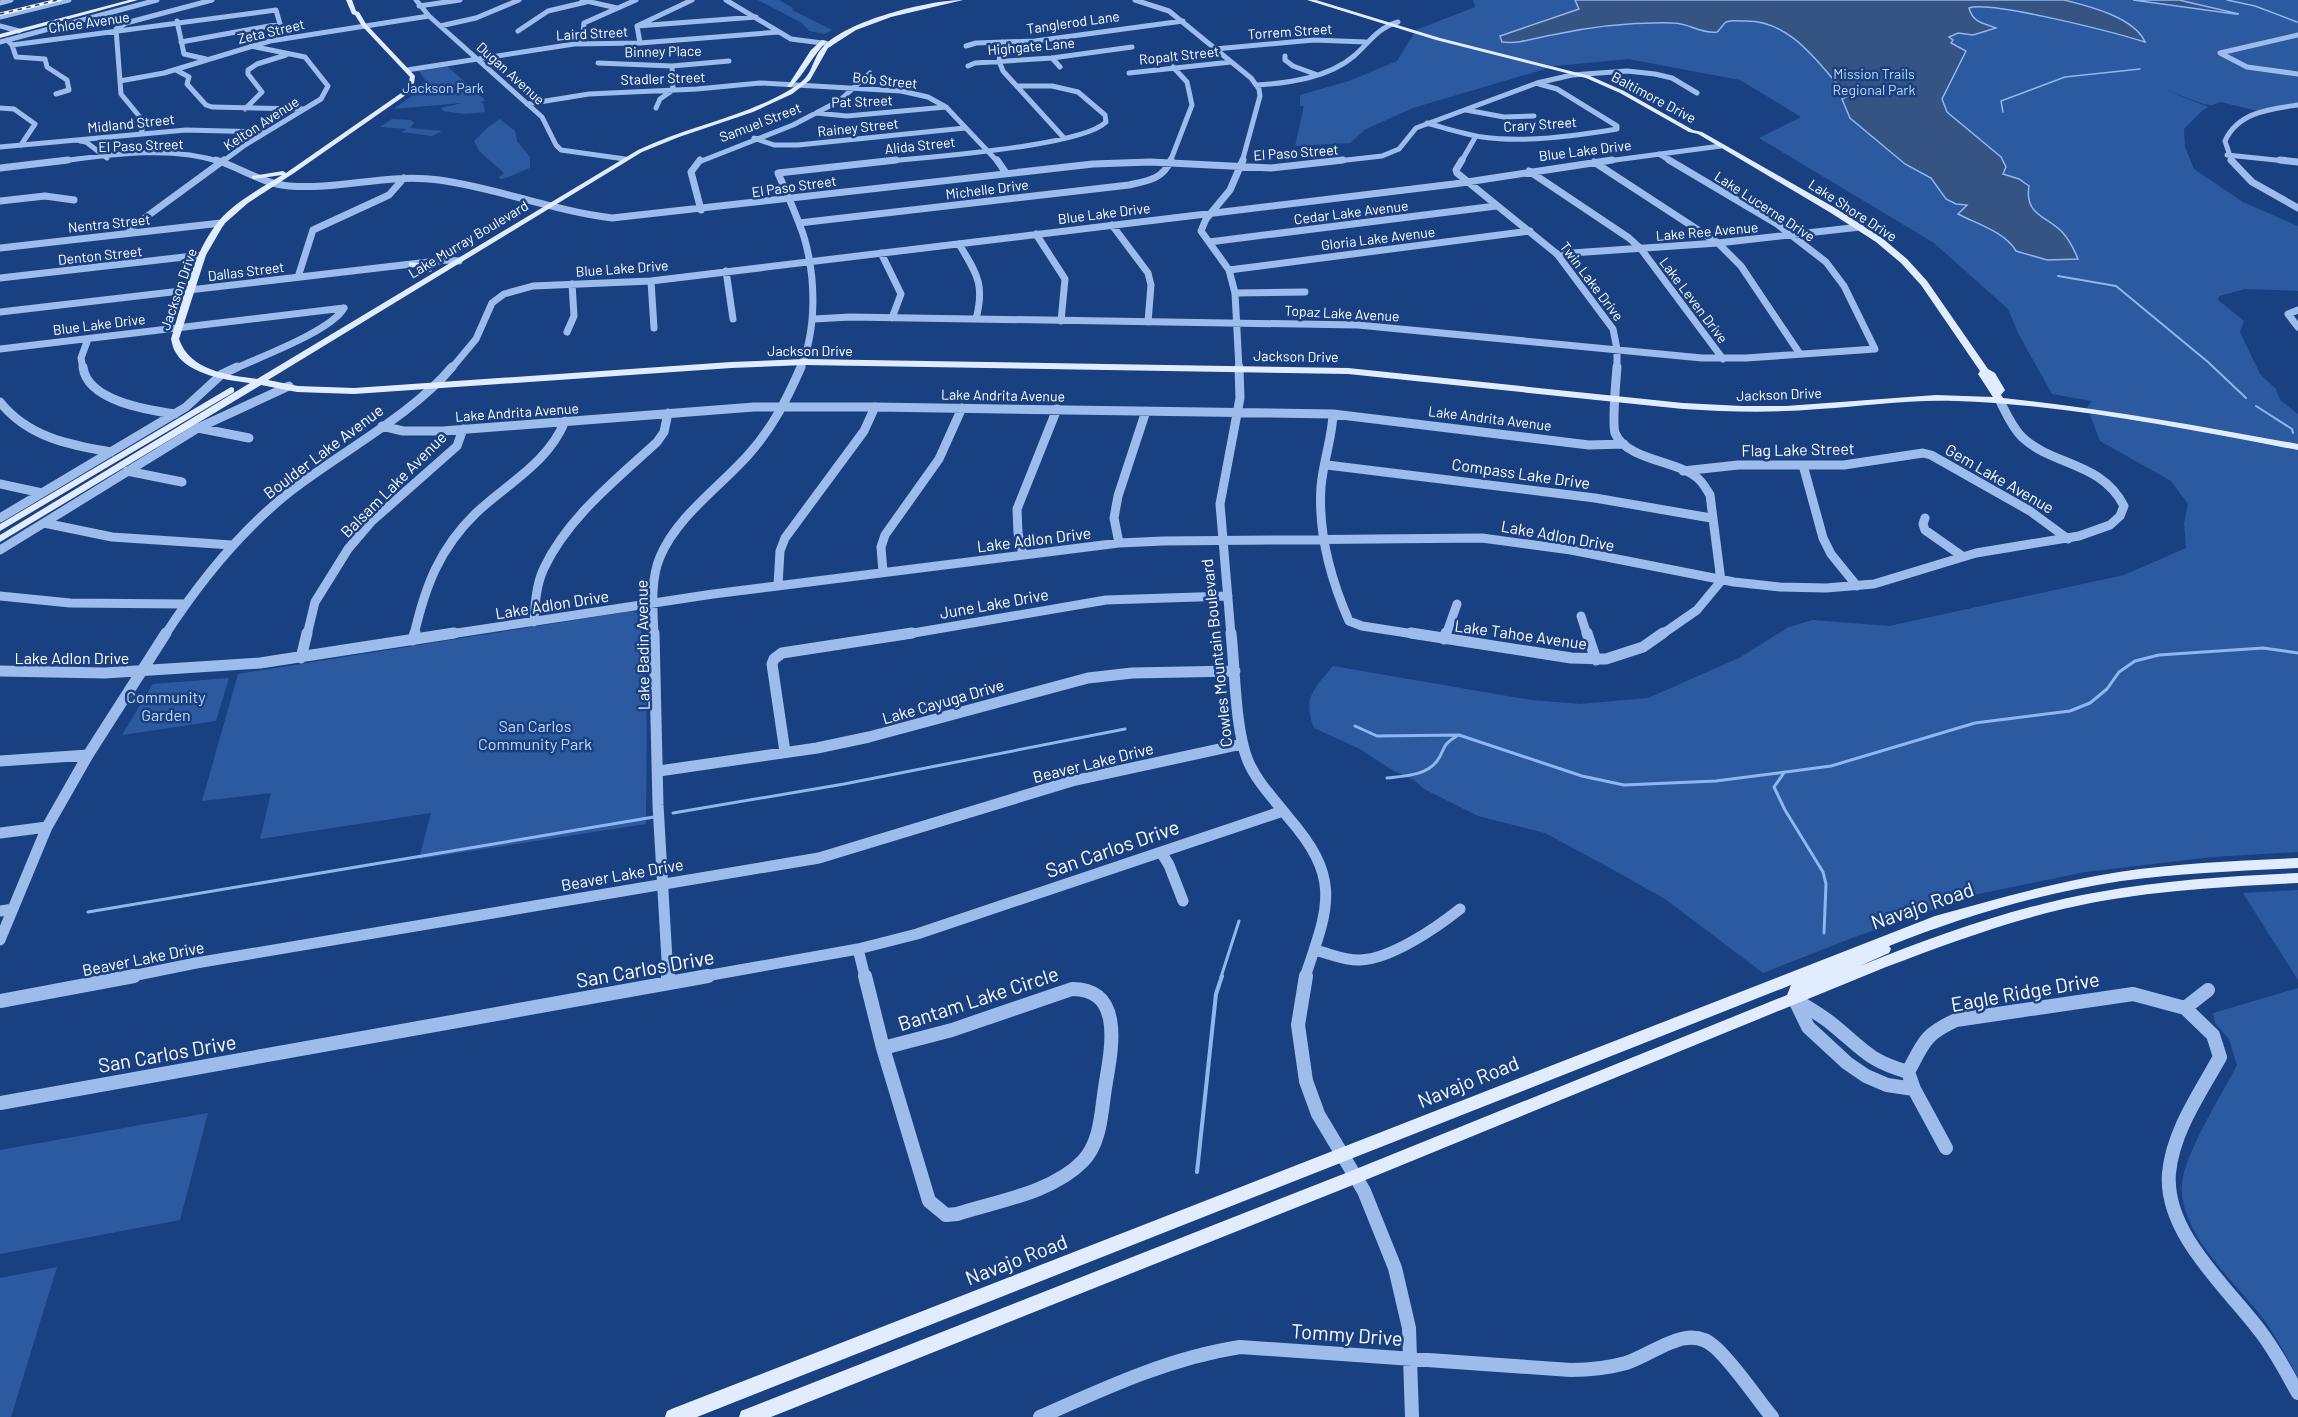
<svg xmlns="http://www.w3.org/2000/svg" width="2298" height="1417" font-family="Barlow,sans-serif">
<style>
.green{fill:#2c5aa1}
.water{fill:#355383;stroke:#90b6ee;stroke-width:1.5}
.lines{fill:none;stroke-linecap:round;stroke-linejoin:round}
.stream-far3{stroke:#90b6ee;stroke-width:1.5}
.stream-far2{stroke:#90b6ee;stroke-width:2}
.stream-far1{stroke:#90b6ee;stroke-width:3}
.stream{stroke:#90b6ee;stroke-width:4}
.minor-far4{stroke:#9ebceb;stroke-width:5}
.minor-far3{stroke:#9ebceb;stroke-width:7}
.minor-far2{stroke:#9ebceb;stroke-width:9}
.minor-far1{stroke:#9ebceb;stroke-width:11}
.minor{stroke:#9ebceb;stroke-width:14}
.major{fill:#e2ecff;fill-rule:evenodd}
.tram{stroke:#fff;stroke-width:1.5}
.rail-casing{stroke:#fff;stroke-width:3}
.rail{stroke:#194182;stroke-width:1.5;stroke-dasharray:4.5;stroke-linecap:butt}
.labels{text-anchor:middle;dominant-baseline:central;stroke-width:5;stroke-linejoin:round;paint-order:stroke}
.far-street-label{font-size:14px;fill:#fff;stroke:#194182}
.far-park-label{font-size:14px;fill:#c2d8f8;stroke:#194182}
.street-label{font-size:16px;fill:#fff;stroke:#194182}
.park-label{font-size:16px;fill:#c2d8f8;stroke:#194182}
.near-street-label{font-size:20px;fill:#fff;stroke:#194182}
</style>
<rect width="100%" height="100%" fill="#194182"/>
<path class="green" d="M758,0h21l14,8 -1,2 40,20 -7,4 -16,-3 -7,-8z
M1473,0h825v103l-41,8 -36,-9 -9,3 -9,-1 -42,-16 47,19 -6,4 -18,18 1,18 9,22 49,33 55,24v65l-53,-2 -26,7 -1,4 26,21 -4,11 20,42 16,15 4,11 18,14v438l-85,5 -128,15 -107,22 -118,41 -97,38 -98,-74 -55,-31 -65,-35 -67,-17 -54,-27 -10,-9 -22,-10 -32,-21 -46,-21c-12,-30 0,-39 19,-62l198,34 49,4 68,-6 91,-40 50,-31 24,-7 76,6 235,-51 62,-27 -2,-25 4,-19 -17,-23 -71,-40 -13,-34 5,-6 -40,-7 -34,-61 -10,-24 -74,-66 -175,-105 42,-21 -61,-37 -112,-21 -73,7 -142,42 -47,21 -16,14 -55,3 9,-40h-4v-11l49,-14 48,-20 19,-31 59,-23z
M447,66l36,32 2,3 -5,1 3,1 2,9 -20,2 -22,-3 -2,-3 21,-5 -68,6 24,-18 7,-11 -6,-9z
M392,119l19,1 3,3 -4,5 32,3 -10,5 -31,-4 6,-3 -27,-2z
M500,119l15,12 2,10 13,16v11l-27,11 -5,-1 6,-5 -25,-22 -5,-10 14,-14z
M632,611l7,3c11,69 7,140 7,210l-227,35 12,-46 -171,26 11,-46 -69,8 36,-127z
M229,678l-13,43 -94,14 31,-51z
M2298,890v90l-55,-87z
M2298,988v389c-11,-18 -20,-38 -33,-56 -27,-37 -93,-92 -82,-144 7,-32 38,-81 54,-112l-8,-26 -14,-16 -2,-10z
M208,1113l-28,107 -180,34v-104z
M57,1267l-46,150h-11v-139z"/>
<path class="water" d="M1575,0h489c24,6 70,17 81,42 -29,-9 -155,-42 -176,-34 4,15 14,15 27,20l-23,7 -15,-2 -9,4 4,3 -2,3 15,8 -24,48 5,13 54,45 5,10 -3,7 16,5 10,7c-5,30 19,30 34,47 7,8 11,16 15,26l-31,1 -31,-9c-11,-19 -39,-27 -58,-37l9,-9 -11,-1 -10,-5 -15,-21 -26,-14 -55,-46 -8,-19 6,-3c-29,-31 -56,-76 -103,-75 -5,0 -14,-1 -19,1 -3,2 -6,8 -9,10 -16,2 -28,-9 -44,-9 -39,-1 -83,4 -121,12 -18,3 -31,9 -50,7l-2,-6 79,-27z
M2133,0h46l60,14h-4z"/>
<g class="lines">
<path class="stream-far3" d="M2227,0l28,6 42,16
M2003,112l-2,-11 64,-24 75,-8"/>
<path class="stream-far2" d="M2058,276l58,10 92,76 38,36
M2256,406l36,23 1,4"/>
<path class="stream-far1" d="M1355,726l22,10 82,-1 123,41 42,9 92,-4 115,-15 144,-43 95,-12 20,-8 17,-14 12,-17 16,-11 24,-6 104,-7 35,5
M1784,773l-10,14 11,23 38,62 3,12 -2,49
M1387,778c16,-2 39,-2 50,-17 9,-12 3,-15 20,-25
M673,813l171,-29 281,-55
M88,912l566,-95
M1221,977l18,-56"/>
<path class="stream" d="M1197,1172l19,-178 6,-18"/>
<path class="minor-far4" d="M416,0l13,16 113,101 14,28 5,5 64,9
M582,0l35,8
M726,0l65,39 39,5
M1135,0l34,11 82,67 8,11 1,7 -18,66
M0,3l11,-3
M419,6l41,-6
M0,17l69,-17
M177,21l7,33 22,5
M0,26l19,5
M440,26l36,-8 43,-18
M637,26l119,-9
M518,31l30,-20 38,-9
M2298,35l-78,18 27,14 51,7
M7,40l5,5 4,12 29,2 2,8 20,13 2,10 -13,4
M0,42l157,-42
M1002,42l-3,19 4,10 61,67
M582,43l2,-20 52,-23
M640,43l-3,-17 55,-26
M12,45l264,-35 4,14 -99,18
M966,46l10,-3 59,-2 148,-20
M1215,49l99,-9 52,2
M1285,56v4l8,6 22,8
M1052,58l8,9
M598,63l74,3 57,-5
M968,66l7,-3 77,-5 80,-11
M176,70l13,7 -2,7 19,21 6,2 92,2
M407,70l167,-26 66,-1 139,-11
M1129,73l102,-11
M120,81l44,-8 106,-32 159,-25
M1256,85c33,-2 72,-7 98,-29 15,-13 23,-28 44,-34
M527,104l62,-10 108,-5 63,-6 141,8 27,6 18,10 52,55
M0,108l14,1 21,15 -14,21
M656,108l4,-9 13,-9 -1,-24
M245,109l17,-17 -14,-18v-4l9,-6 29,-9
M1466,110l38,7 30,-1
M816,113l31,3 99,-9
M1427,123c18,5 36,11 55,14 44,6 91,-1 135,-8v-3l-60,-37 -18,-5
M141,134l3,-12 -23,-28 -5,-65 10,-6 86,-23
M754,138l20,7h24l167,-17
M80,141l6,1 21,16
M0,147l186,-17 79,2
M1659,154l13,8
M2227,155l68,7
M55,162c53,-7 114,-17 166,0
M222,162l23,-17 76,-46 7,-13 -23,-29 -54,-11
M699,162l94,-37 46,-24 31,-28
M882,162c42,-5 199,-15 224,-40l-1,-7 -27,-23 -26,-6h-35
M1170,162l22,-57 -5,-23 -14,-15
M1329,162l53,-6 17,-7 17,-21 121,-45 35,-8 55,-4 28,3 17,4 25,15
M1461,162l15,-26
M1600,162l121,-16
M2232,162l-7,-21c13,-29 45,-32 73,-36"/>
<path class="minor-far3" d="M216,160c25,8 47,24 73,26 50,4 99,-13 150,-6 59,8 114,31 173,38l481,-54 57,-2 121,6 72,-8
M700,160l-9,12 10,38
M997,160l9,13
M1462,160l-6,10 1,3 100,81 56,75 4,20v20
M2231,160l21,22 46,26
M2280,160l18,2
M1594,162l124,81 23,23 59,88
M0,168l68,-8
M1529,171l100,67 12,11 82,110
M0,201l45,-5 29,4
M799,223l330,-38c19,-4 34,-6 42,-25
M1112,225l36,48 3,12 -3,37
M129,233l2,-5 93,-68
M1036,234l29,45 -4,42
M1209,242l287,-36
M959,244c18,30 26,40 17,75
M0,248l221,-25
M881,253l20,41 -9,24
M1557,254l161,-11 142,-16
M1229,270l301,-39
M726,271l7,48
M298,277l15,-47 76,-35 15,-17
M0,278l202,-23
M651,281l3,47
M1235,293l70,-1
M2298,310l-10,4 10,13
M0,312l446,-52 13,1
M814,319l36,-2 508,8 344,33h44l129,-9 -31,-63 -18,-24 -49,-38 -108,-64
M567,332l7,-16 -2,-32
M0,349l344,-41
M83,369l-2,-11 7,-19
M234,369c26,-12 97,-38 110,-61
M451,369l25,-30 16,-36 12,-9 29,-8 118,-5 803,-97 158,-24
M800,369c17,-39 16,-91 4,-132 -7,-21 -17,-43 -26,-64l118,-13
M1239,369l-4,-76 -6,-23 -28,-39 5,-12 24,-29 13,-30"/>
<path class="minor-far2" d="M83,367c4,34 65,43 92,47
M1617,367c-1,13 -5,56 -2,66 10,25 57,28 77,41 9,5 13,13 18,21l11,86 -24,29 -36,25
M0,402c28,35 69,43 111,50
M1333,414c-1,25 -10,48 -12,73 -3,45 10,93 28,134l13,5 58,9
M382,426l21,5h40l311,-24h121l458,7 256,31 35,-1
M198,428l51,10
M1327,465l268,33 116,20
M1803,465l20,73 8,16 26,32
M127,471l55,11
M1683,471l55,-6h106l79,-12 8,2 99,56 38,28
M0,484l42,9
M0,518l186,-111 36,-33 15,-7
M1925,518l-2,6 2,6 37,26
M44,523l68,14 120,8
M1119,543l-5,-25 4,-22 28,-85
M0,550l198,-122 91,-42
M1023,555l-5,-22 -1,-24 40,-100
M883,572l-2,-25 4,-12 54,-76 23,-51
M778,585l2,-34 5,-13 79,-107 11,-24
M0,596l70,7 115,1
M1581,616l6,19
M534,622c1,-18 2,-37 10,-54 24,-51 73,-89 113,-126l7,-10 4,-19
M165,635c35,-54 76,-105 127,-145 49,-38 121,-76 160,-123
M307,635l8,-33 33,-53 23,-27 86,-76 6,-17
M414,635c11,-48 25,-86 62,-122 32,-30 72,-50 89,-92
M444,635l269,-41 406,-51 44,-2 319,-3 89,12 163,32 46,5 46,1 48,-4 102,-31 103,-17 31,-11 10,-9 4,-10c-23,-45 -72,-40 -102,-69 -10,-10 -16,-24 -22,-36
M654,635c-1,-24 -4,-55 6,-78 17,-41 60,-70 89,-103 24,-27 38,-55 52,-87
M902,635l204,-35 122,-4
M1231,635l-11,-131 20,-106 -1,-31
M1446,635l11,-31"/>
<path class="minor-far1" d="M654,633l4,172 10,172
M1231,633c4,36 4,97 17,128 9,21 26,38 40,56 54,62 41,89 17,160
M1411,633l160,25 35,1 37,-12 20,-14
M1587,633l9,27
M1444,639l2,-6
M413,640l2,-7
M301,658l6,-25
M0,671l105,2 155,-10 194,-30
M785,752l-13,-88 2,-5 8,-6 130,-20
M0,761l88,-6
M659,771l158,-23 52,-11 219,-59 44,-5 103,-2
M0,833l47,-6
M1161,852l8,13 14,36
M0,911l13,-2
M0,940l47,-113 41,-72 78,-122
M858,949l7,28
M1314,950c15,3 31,11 46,10 31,-1 76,-32 100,-51
M127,977l69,-14 623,-105 253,-77 170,-37
M700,977l158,-28 59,-15 366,-123"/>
<path class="minor" d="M668,976v7
M865,976l18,72
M1306,976l-8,49 8,56 12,33 46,77 31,77 14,60 3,89
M1072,989c55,0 38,66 33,99 -4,25 -4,54 -22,73 -31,32 -86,40 -126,53l-11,1 -17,-14 -46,-153 69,-18z
M1794,998l14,29 39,36 19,13 21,9 27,4
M1796,1000c12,8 25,15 36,24 31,25 35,36 76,48
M0,1001l134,-25
M2185,1008l23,-18
M0,1103l708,-127
M1946,1148l-32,-59 -6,-17c16,-30 16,-37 48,-52l177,-26 52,14 28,27 7,22c-20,36 -47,74 -51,116 -5,60 58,114 91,158 15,19 26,41 38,62
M1040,1417c65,-29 129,-59 200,-70l331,23c19,0 37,-2 55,-7 29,-9 62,-42 90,-15 21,20 38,47 56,69"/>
<path class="major" d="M129,0h9l-138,38v-4z
M346,0h6l4,11 3,1 7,12 49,52 -2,14 -119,83 -46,30 -24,21 -18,31 -27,84c11,32 49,36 78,40l381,-229c48,-23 102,-32 148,-58 9,-5 19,-11 24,-21 4,-8 6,-17 13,-24 23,-26 105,-47 140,-47l-72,17 -35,13 -28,18 -18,32 -18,14 -39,18 -74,25 -37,15 -374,228 30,6 56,2 377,-26 73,-3 544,9 335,35 59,3h44l150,-11 57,2 -15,-23 2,-3 -59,-86 -20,-22 -25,-21 -45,-29 -133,-79 -9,-2 -69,-39 -34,-15 -150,-38 -129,-40h9l124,38 150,38 34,15 69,39 9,2 135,77 45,29 25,21 20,22 61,88 7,4 10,17 -4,5 2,3c99,10 197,28 295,46v6c-113,-21 -227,-45 -342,-49 -46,-2 -91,5 -137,8 -45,4 -90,3 -136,0l-335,-35 -544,-9 -73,3 -377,26 -57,-2 -36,-7 -261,157v-7l250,-152c-23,-3 -61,-8 -74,-30 -3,-4 -4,-10 -5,-14 12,-39 21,-84 47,-117 16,-20 42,-33 64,-47l-28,4 -2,-1v-2l31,-5 3,2 121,-84 3,-12 -48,-51 -7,-11 -3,-1z
M822,40l5,1c-14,14 -22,32 -36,46h-4l24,-37z
M409,262l17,2 6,7 -7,2 -5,-5 -11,-2z
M231,387l3,1v4l-234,139v-7z
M2298,858v10c-59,3 -118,5 -177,13 -80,12 -157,35 -232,65l2,3 -2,4 -29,13c77,-31 157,-60 239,-74 66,-12 132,-16 199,-19v10c-79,4 -158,8 -235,26 -60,14 -119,36 -177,58l-523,214 -592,236h-32l2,-6 610,-240 436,-176 4,-10 -1094,432h-32l2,-6 7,-3 1261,-492c60,-17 121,-34 184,-44 59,-9 119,-11 179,-14z"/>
<path class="tram" d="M0,15l61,-15"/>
<defs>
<path id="rail" d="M0,14l58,-14"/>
</defs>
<use href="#rail" class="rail-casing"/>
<use href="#rail" class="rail"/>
</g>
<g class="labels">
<g class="far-street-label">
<text transform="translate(89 22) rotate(-8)">Chloe Avenue</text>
<text transform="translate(1073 22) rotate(-8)">Tanglerod Lane</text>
<text transform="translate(271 31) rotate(-13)">Zeta Street</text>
<text transform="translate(1290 31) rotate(-4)">Torrem Street</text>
<text transform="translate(592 33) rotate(-3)">Laird Street</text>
<text transform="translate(1031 46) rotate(-5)">Highgate Lane</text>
<text transform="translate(663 51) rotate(-1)">Binney Place</text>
<text transform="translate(1179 55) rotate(-6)">Ropalt Street</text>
<text transform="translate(511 73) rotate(42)">Dugan Avenue</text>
<text transform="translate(663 78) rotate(-2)">Stadler Street</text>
<text transform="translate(885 80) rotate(6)">Bob Street</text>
<text transform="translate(1654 97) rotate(28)">Baltimore Drive</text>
<text transform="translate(862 101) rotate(-2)">Pat Street</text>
<text transform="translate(760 122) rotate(-21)">Samuel Street</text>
<text transform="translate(131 123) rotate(-6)">Midland Street</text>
<text transform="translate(261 123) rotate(-33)">Kelton Avenue</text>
<text transform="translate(1540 124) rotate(-4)">Crary Street</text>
<text transform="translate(858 127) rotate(-6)">Rainey Street</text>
<text transform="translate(141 145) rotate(-2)">El Paso Street</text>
<text transform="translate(920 145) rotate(-6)">Alida Street</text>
<text transform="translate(1585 150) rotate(-7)">Blue Lake Drive</text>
<text transform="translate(1296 152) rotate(-4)">El Paso Street</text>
<text transform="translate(794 186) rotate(-8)">El Paso Street</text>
<text transform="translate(987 189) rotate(-7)">Michelle Drive</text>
<text transform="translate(1765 206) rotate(33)">Lake Lucerne Drive</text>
<text transform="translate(1853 210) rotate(33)">Lake Shore Drive</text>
<text transform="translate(1351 212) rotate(-7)">Cedar Lake Avenue</text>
<text transform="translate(1104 213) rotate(-7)">Blue Lake Drive</text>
<text transform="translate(109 223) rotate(-6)">Nentra Street</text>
<text transform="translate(1707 231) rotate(-5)">Lake Ree Avenue</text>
<text transform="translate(1378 238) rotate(-7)">Gloria Lake Avenue</text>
<text transform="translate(468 239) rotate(-31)">Lake Murray Boulevard</text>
<text transform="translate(100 255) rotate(-6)">Denton Street</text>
<text transform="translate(622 268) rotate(-4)">Blue Lake Drive</text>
<text transform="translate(246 271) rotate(-7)">Dallas Street</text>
<text transform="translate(1592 281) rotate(53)">Twin Lake Drive</text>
<text transform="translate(178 289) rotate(-71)">Jackson Drive</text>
<text transform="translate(1694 300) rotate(53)">Lake Leven Drive</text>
<text transform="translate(1342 313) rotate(3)">Topaz Lake Avenue</text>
<text transform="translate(99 324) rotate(-7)">Blue Lake Drive</text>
<text x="810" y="350">Jackson Drive</text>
<text transform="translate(1296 356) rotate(1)">Jackson Drive</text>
<text transform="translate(1779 394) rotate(-2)">Jackson Drive</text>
<text transform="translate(1003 395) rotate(1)">Lake Andrita Avenue</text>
<text transform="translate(517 412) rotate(-4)">Lake Andrita Avenue</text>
<text transform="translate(1490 418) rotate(7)">Lake Andrita Avenue</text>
</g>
<g class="far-park-label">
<text x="1874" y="73">Mission Trails<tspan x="1874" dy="16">Regional Park</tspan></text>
<text x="443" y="87">Jackson Park</text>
</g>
<g class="street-label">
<text transform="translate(1798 449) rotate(-1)">Flag Lake Street</text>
<text transform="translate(323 451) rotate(-37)">Boulder Lake Avenue</text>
<text transform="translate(1521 473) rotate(8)">Compass Lake Drive</text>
<text transform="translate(2000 478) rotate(30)">Gem Lake Avenue</text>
<text transform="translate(393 484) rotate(-45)">Balsam Lake Avenue</text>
<text transform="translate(1558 535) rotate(10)">Lake Adlon Drive</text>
<text transform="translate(1034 539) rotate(-7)">Lake Adlon Drive</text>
<text transform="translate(994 603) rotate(-10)">June Lake Drive</text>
<text transform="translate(552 604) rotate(-9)">Lake Adlon Drive</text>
<text transform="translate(1521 634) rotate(8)">Lake Tahoe Avenue</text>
<text transform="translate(642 645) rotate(-91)">Lake Badin Avenue</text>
<text transform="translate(1216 653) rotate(-96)">Cowles Mountain Boulevard</text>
<text x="72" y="657">Lake Adlon Drive</text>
<text transform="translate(943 701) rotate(-16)">Lake Cayuga Drive</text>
<text transform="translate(1093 762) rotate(-14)">Beaver Lake Drive</text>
<text transform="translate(622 874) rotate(-10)">Beaver Lake Drive</text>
<text transform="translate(143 958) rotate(-11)">Beaver Lake Drive</text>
</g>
<g class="park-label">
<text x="166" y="696">Community<tspan x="166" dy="18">Garden</tspan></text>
<text x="535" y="725">San Carlos<tspan x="535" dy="18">Community Park</tspan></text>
</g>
<g class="near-street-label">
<text transform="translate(1112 848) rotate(-19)">San Carlos Drive</text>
<text transform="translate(1922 905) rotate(-19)">Navajo Road</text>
<text transform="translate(645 968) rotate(-10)">San Carlos Drive</text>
<text transform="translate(2025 991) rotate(-10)">Eagle Ridge Drive</text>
<text transform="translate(978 998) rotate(-18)">Bantam Lake Circle</text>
<text transform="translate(167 1053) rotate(-10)">San Carlos Drive</text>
<text transform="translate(1468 1081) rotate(-22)">Navajo Road</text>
<text transform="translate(1016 1259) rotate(-21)">Navajo Road</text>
<text transform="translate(1347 1334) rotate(4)">Tommy Drive</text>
</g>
</g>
</svg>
